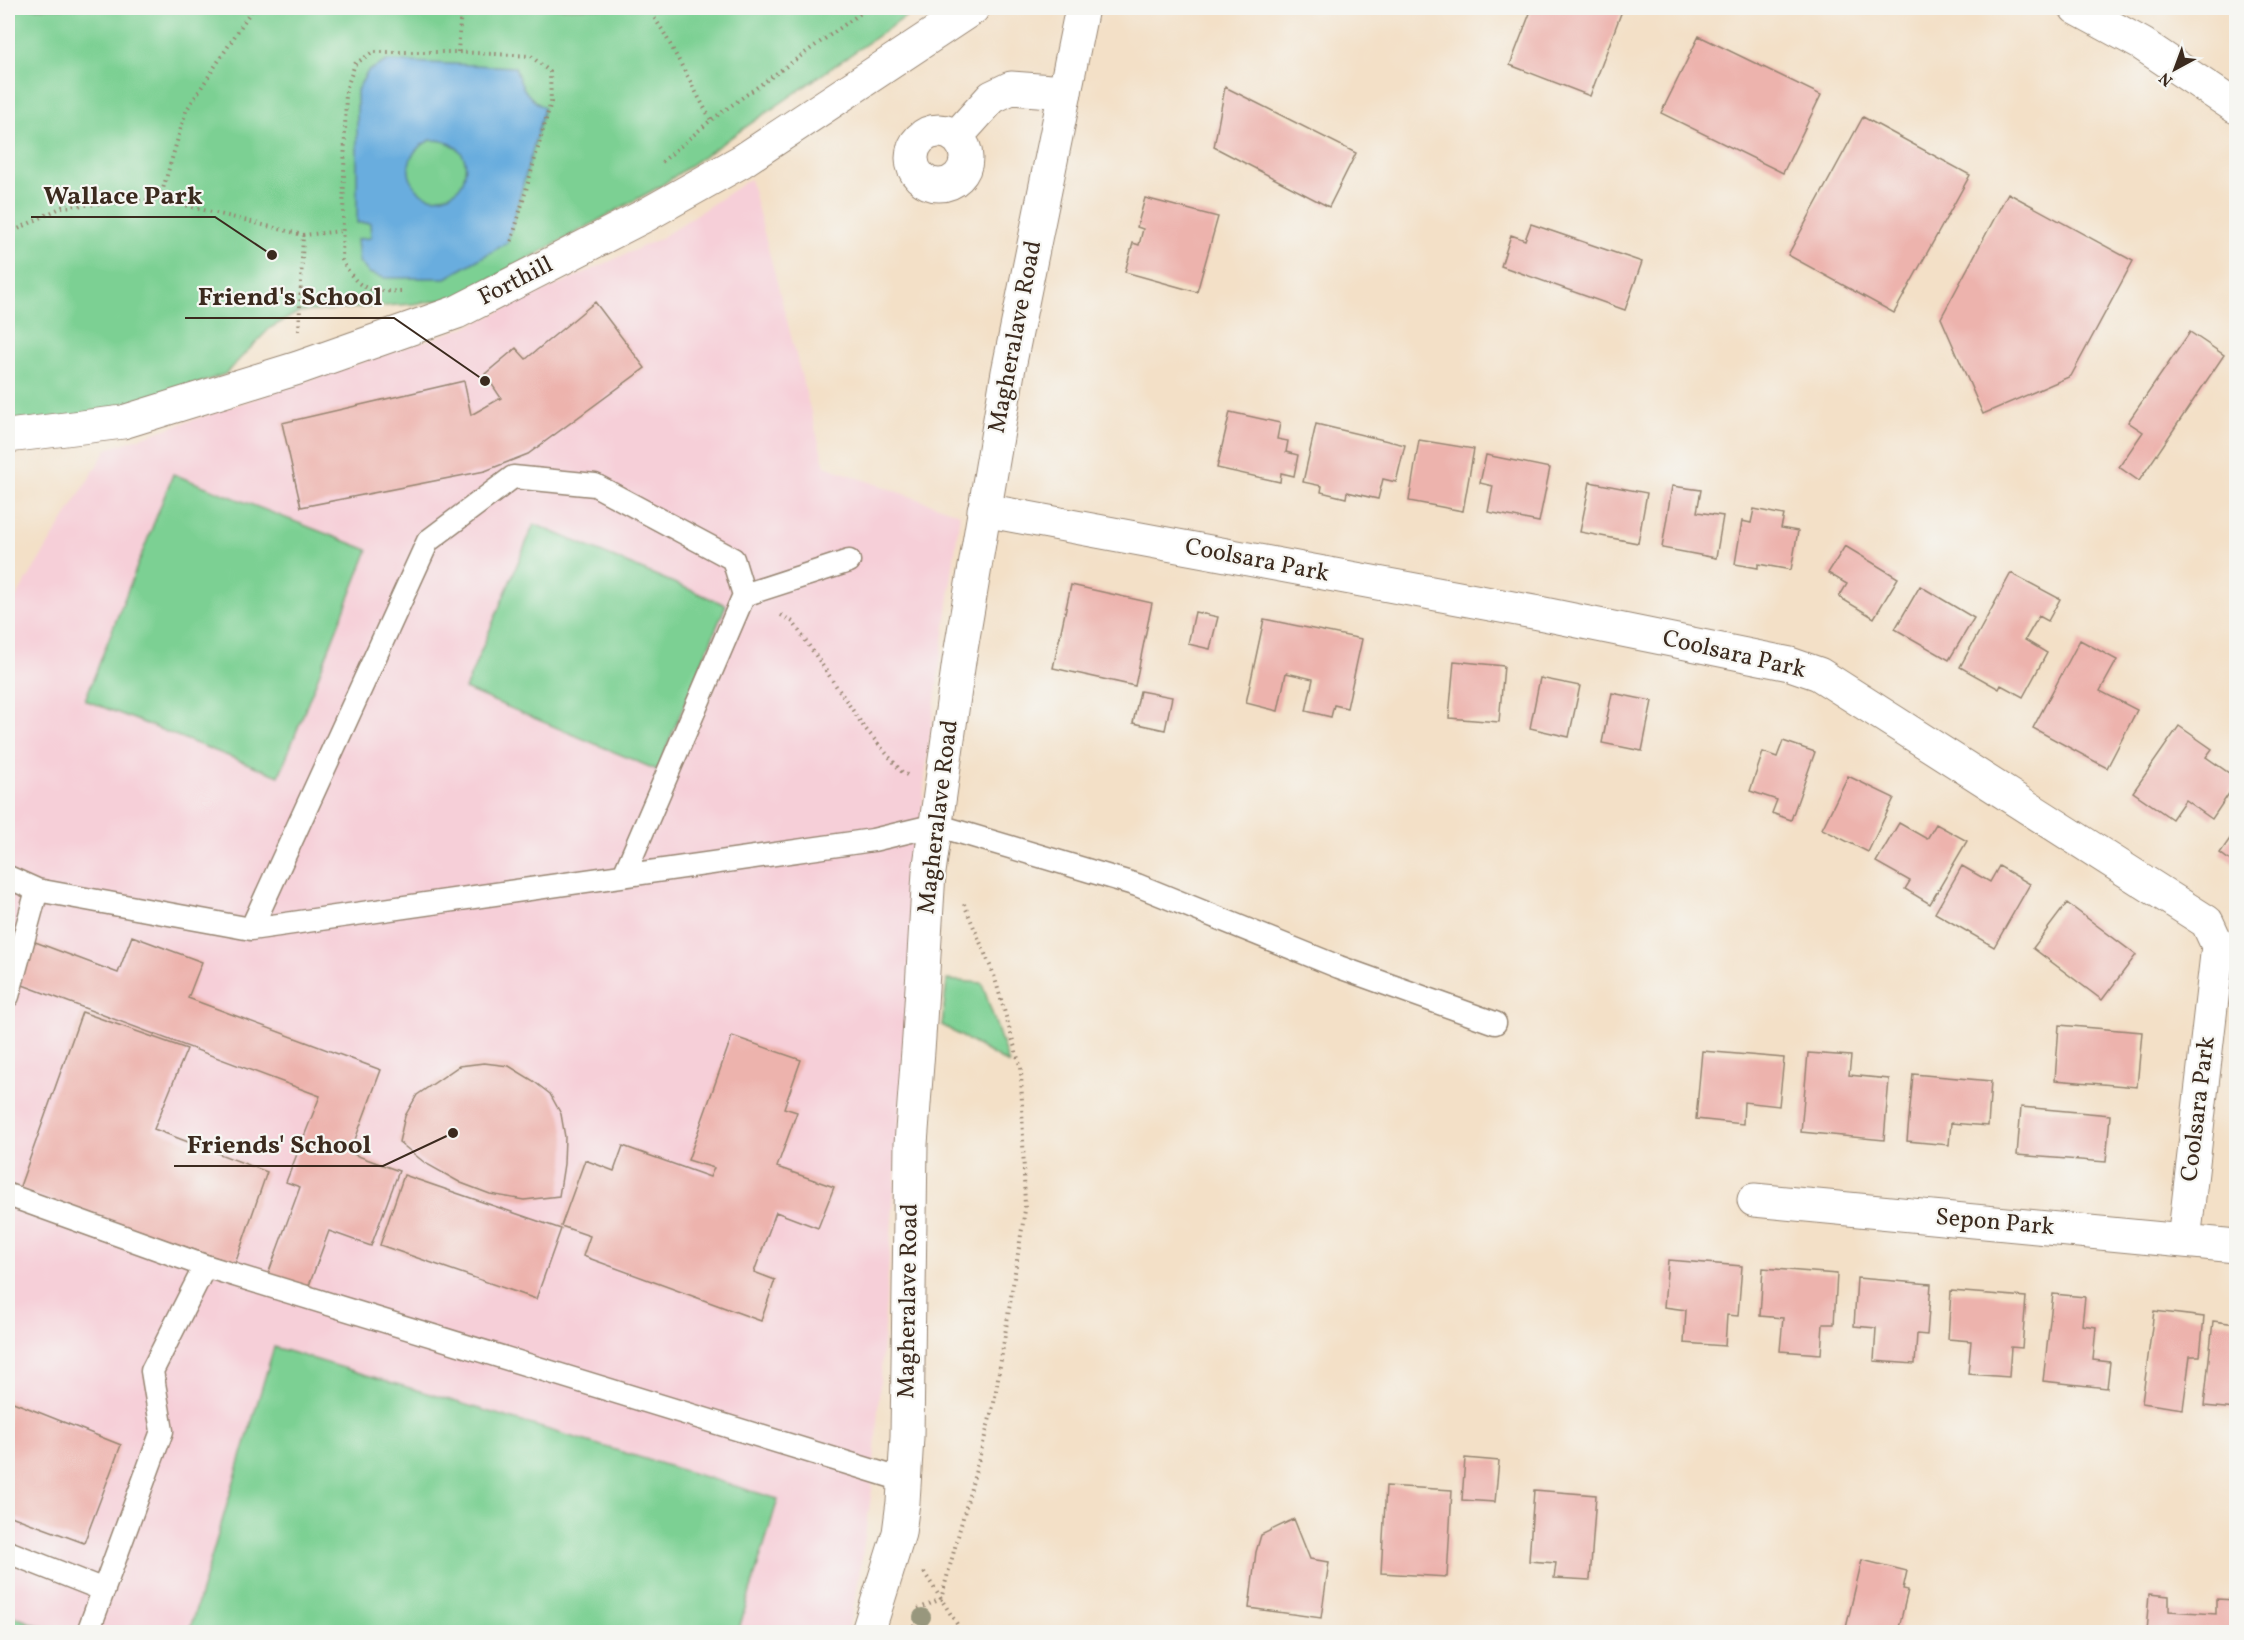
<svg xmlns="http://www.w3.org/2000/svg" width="2244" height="1640" font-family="Vollkorn,serif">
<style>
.built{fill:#f6cfd8}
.green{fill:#7bd093;stroke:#5b7d58;stroke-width:1.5}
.water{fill:#69adde;stroke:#526c7e;stroke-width:1.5;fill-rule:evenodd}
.building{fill:#edb3ad}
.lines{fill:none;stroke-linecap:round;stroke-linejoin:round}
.lane-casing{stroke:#978572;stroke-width:25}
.street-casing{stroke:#978572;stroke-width:35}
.secondary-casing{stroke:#978572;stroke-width:35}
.path{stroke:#978572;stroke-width:4;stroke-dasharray:1.5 4.5;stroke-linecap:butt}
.lane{stroke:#fff;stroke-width:22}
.street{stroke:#fff;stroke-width:33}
.secondary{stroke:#fff;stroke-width:33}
.tree{fill:#98977d}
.labels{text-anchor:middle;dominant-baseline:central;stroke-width:4.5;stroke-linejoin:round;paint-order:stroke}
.street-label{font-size:24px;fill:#3b2a1e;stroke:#f6f6f2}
.leader{fill:none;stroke:#3b2a1e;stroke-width:2}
.callout-dot{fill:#3b2a1e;stroke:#f6f6f2;stroke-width:2}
.callout-label{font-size:26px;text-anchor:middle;font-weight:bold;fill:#3b2a1e;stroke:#f6f6f2;stroke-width:4.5;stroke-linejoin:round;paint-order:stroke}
</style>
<rect width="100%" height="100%" fill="#f6f6f2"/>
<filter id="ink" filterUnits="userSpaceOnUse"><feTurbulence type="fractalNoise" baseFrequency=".0167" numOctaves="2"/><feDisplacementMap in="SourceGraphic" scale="12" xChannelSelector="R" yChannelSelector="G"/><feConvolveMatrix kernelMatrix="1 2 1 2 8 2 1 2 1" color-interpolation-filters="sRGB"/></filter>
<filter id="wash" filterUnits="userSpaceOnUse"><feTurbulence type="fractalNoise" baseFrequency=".008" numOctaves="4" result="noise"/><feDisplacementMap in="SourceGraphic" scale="24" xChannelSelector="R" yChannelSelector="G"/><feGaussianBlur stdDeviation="1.35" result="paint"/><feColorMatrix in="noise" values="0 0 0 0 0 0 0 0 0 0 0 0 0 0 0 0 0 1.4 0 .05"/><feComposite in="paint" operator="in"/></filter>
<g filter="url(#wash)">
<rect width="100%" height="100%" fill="#f3e0c7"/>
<path class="built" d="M750,179l75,287 135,48 -35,262 -53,714 -16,106 -9,36h-839v-1021l99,-162 359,-122 195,-89z"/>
<path class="green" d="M8,8h910l-259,179 -202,111 -44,6 -114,8 -29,16 -45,46 -102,37 -115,14z
M173,474l195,76 -89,226 -194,-76z
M534,524l192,81 -69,165 -192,-81z
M947,980l35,3 27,81 -67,-39z
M274,1347l504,152 -40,133h-549z
M8,1614l46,18h-46z"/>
<path class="water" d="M387,61l128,6c6,20 11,29 29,41l-37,135 -61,35h-61l-16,-5 -10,-11 -2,-23 14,-1 -1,-15h-13v-133l11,-19zM431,140c19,-1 38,11 34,32 -1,10 -7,18 -15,22 -35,18 -62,-36 -19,-54z"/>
<g id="blocks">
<path class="building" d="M1532,8h91l-33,88 -80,-31z
M1699,36l122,59 -38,78 -122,-60z
M1225,87l131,66 -27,54 -115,-60z
M1863,117l107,58 -76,138 -106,-58z
M2008,193l125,68 -62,115 -88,38 -42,-96z
M1145,198l73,19 -21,75 -72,-20 8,-29 6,2 4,-16 -6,-2z
M1531,224l111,38 -17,48 -124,-44 10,-31 14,5z
M595,302l50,66 -117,86 -43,17 -184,36 -19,-84 182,-42 7,34 30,-17 -16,-24 31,-26 10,11z
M2190,332l34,23 -85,126 -20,-14 24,-35 -15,-10z
M1230,412l50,11 -3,16 11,2 -2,11 12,3 -4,21 -13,-3 -1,9 -63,-14z
M1316,424l89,21 -9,37 -13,-3 -5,20 -31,-7 -1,6 -25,-6 1,-6 -19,-4z
M1419,440l55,9 -11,62 -54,-10z
M1486,455l64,13 -11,54 -51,-10 5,-26 -13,-3z
M1590,482l57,11 -9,50 -58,-11z
M1672,486l29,4 -4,22 26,4 -7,42 -54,-10z
M1754,509l30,6 -3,13 17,3 -7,39 -33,-6v4l-23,-4 7,-43 9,2z
M1845,546l53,32 -24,40 -35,-21 8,-13 -19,-11z
M2011,573l49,26 -12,22 -9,-5 -14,24 22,13 -24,44 -22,-12 -2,4 -39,-22z
M1071,585l81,18 -17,83 -82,-18z
M1920,586l54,32 -25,42 -54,-31z
M1195,612l23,5 -8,32 -22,-5z
M1264,619l98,20 -15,69 -13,-3 -3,12 -25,-6 7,-32 -27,-6 -8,38 -32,-8z
M2080,640l37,20 -17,31 37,19 -30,58 -74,-40z
M1454,661l50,5 -5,56 -50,-4z
M1540,678l40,8 -11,51 -39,-9z
M1140,691l32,6 -7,33 -32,-7z
M1612,693l40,8 -10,50 -40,-8z
M2179,726l33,23 -6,8 30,21v5l-24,36 -27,-19 -13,19 -39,-27z
M1783,741l32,11 -24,68 -19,-7 5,-13 -27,-9 13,-39 14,5z
M1848,776l46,22 -26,54 -46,-23z
M1899,823l28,16 9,-15 31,17 -37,63 -25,-15 5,-8 -34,-19z
M2236,830v35l-16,-12z
M1962,866l28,16 9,-16 31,18 -36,63 -59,-34z
M2067,903l69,52 -34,45 -69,-52z
M132,936l70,26 -14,36 193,72 -31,83 49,18 -28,75 -42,-15 -22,60 -40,-14 33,-90 -14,-5 34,-86 -300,-112 10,-44 88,33z
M82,1012l105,37 -33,80 113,43 -32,92 -216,-75z
M2059,1025l83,7 -5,55 -82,-7z
M732,1036l69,24 -17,48 13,4 -20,55 57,20 -16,41 -42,-16 -22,60 21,8 -14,41 -178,-65 7,-20 -29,-10 24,-66 29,11 9,-25 87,31 4,-9 -26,-8z
M1702,1051l82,7 -5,48 -35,-4 -1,22 -47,-5z
M1808,1053l43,3 -2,19 40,4 -5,61 -83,-8z
M484,1063l25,3 23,14 18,14 11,20 4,23 -1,27 -5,32 -35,4 -34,-6 -29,-11 -36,-20 -26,-21 6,-26 12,-21 42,-29z
M1913,1074l78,7 -3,45 -37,-3 -2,22 -42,-4z
M2021,1107l89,8 -4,47 -89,-7z
M404,1175l157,54 -25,70 -156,-54z
M1668,1260l74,6 -4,50 -11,-1 -2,31 -41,-3 2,-33 -22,-3z
M1763,1268l74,6 -3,50h-11l-2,30 -41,-3 3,-33 -23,-2z
M1857,1278l74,6 -4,51 -10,-1 -2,30 -41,-3 2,-33 -22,-2z
M1951,1291l75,6 -4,51 -11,-1 -2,30 -41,-3 3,-33 -23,-2z
M2053,1294l32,3 -3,28 14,2 -3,33 17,2 -3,26 -64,-7z
M2154,1311l50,6 -4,39h-10l-7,53 -41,-6z
M2213,1321l23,3v85l-32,-3z
M8,1400l113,45 -37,98 -76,-28z
M1465,1458l34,3 -4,41 -33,-2z
M1386,1486l66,4 -5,87 -66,-4z
M1534,1490l62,5 -6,85 -36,-2 2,-15 -27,-2z
M1294,1519l16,40 19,3 -8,56 -72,-10 7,-56 5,-17z
M1862,1560l45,11 -4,18 5,1 -10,42h-53z
M2149,1594l20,2v15l47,3v-15l20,1 -2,32h-88z"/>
</g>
</g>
<g filter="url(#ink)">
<use href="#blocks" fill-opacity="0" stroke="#978572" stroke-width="1.5"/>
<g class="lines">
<defs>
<path id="lane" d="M624,875l120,-280 105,-34
M8,877l29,13
M251,929l177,-388 85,-64 82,8 138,74 11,36
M8,996l29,-106 214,39 622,-89 63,-15 201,60 202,82 156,56
M8,1195l197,71 698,214
M8,1552l96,38
M88,1632l74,-201 -10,-60 53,-105"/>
<path id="street" d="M2076,8l66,36 94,63
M912 158a27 27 0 1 1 54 0a27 27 0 1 1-54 0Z
M956,137l36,-40 19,-9 54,4
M8,436l115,-14 175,-54 159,-56 189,-97 96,-54 231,-153
M984,510l555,103 251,51 29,10 388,248 11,24 -34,295
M1754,1200l482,46"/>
<path id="secondary" d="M868,1632l31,-99 4,-31 4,-65 4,-293 8,-107 10,-165 30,-211 49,-289 74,-364"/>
</defs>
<use href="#lane" class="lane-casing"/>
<use href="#street" class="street-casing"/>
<use href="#secondary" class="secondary-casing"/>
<path class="path" d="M648,8l15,23 48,89
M458,52l3,-44
M662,162l49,-42 157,-112
M160,199l26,-88 67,-103
M8,234l54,-27 98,-8 143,36 39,-4
M401,291c-33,1 -43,-1 -59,-31l4,-170 9,-26 18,-12h85l73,4 19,16 1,30 -40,141
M299,331l4,-96
M781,615l12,7 71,105 38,45 5,3
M924,1572l38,60
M916,1632l-2,-6 4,-17 23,-10 53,-196 31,-193 -4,-141 -27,-94 -30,-71"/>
<use href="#lane" class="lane"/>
<use href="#street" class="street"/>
<use href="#secondary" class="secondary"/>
</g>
<circle class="tree" cx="922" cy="1617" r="9"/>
</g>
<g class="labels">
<g class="street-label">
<text transform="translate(516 282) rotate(-27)">Forthill</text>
<text transform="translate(1016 337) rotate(-79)">Magheralave Road</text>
<text transform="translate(1257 561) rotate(11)">Coolsara Park</text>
<text transform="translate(1734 655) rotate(13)">Coolsara Park</text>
<text transform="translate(939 817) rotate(-83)">Magheralave Road</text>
<text transform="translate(2199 1109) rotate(-83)">Coolsara Park</text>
<text transform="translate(1995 1223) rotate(5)">Sepon Park</text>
<text transform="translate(909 1301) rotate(-89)">Magheralave Road</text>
</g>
</g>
<path class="leader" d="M272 255L215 217H31M485 381L394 318H185M453 1133L383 1166H174"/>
<g class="callout-dot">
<circle cx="272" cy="255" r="6"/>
<circle cx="485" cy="381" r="6"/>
<circle cx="453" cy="1133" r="6"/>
</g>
<g class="callout-label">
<text x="123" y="204">Wallace Park</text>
<text x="290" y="305">Friend's School</text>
<text x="279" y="1153">Friends' School</text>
</g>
<rect width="2244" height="1640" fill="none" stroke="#f6f6f2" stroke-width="30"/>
<g transform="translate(2175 69) rotate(221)" stroke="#f6f6f2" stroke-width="4.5" paint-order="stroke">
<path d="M0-4.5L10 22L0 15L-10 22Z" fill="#3b2a1e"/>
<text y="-9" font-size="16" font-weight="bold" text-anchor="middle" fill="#3b2a1e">N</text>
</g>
</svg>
